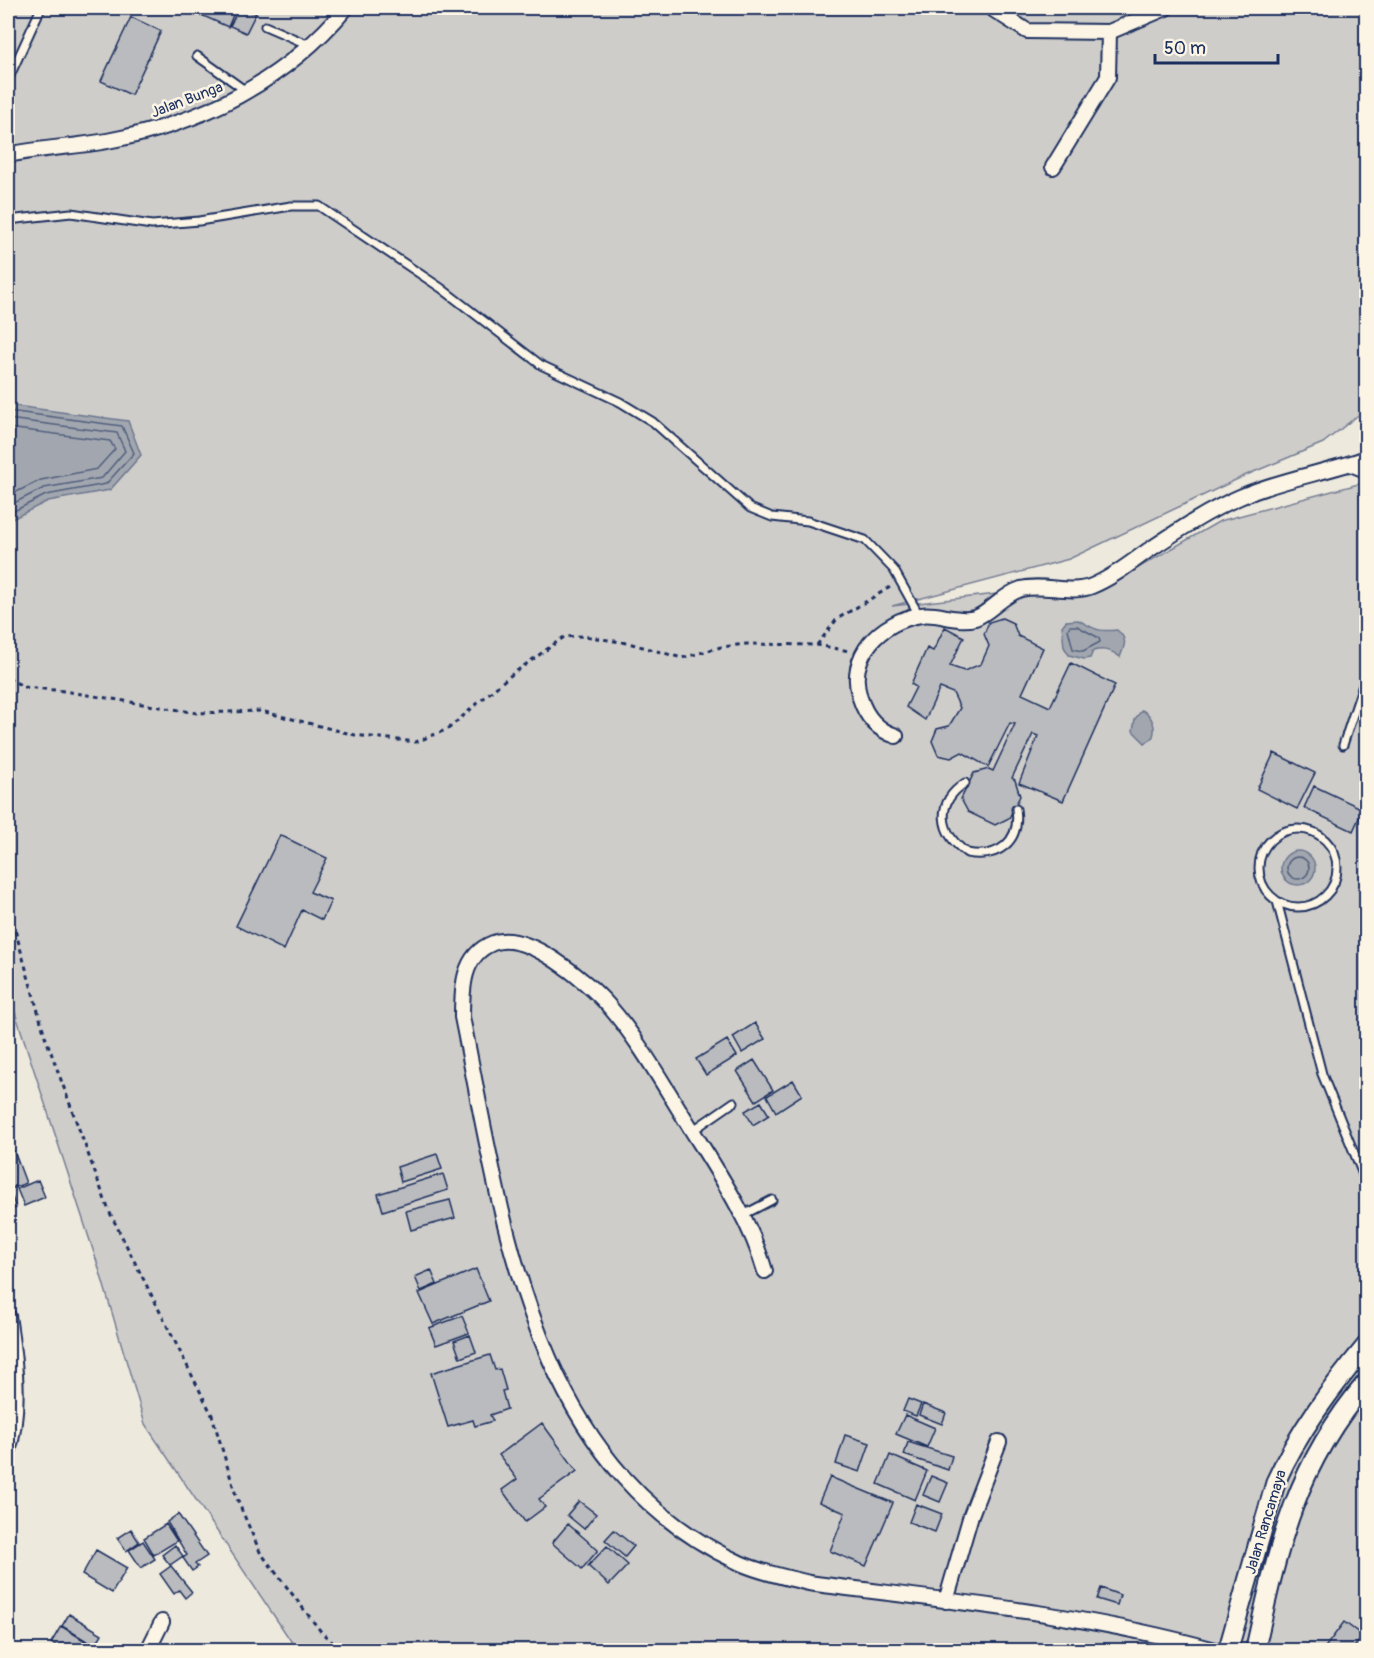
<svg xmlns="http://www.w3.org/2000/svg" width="1374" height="1658" font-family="Pangolin,sans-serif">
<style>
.green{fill:#cfcdca;stroke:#757e94;stroke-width:1.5}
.water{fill:#a2a7af;stroke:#6c778f;stroke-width:1.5}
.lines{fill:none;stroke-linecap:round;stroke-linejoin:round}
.shore{stroke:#515f7e;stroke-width:1.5}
.building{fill:#babbbe;stroke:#1b2f5e;stroke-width:1.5}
.service-casing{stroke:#1b2f5e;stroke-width:11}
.minor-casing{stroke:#1b2f5e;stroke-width:18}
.tertiary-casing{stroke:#1b2f5e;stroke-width:22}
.path{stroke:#1b2f5e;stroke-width:3;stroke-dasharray:4.5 4.5;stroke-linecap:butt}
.service{stroke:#fcf5e5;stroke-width:7}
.minor{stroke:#fcf5e5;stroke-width:14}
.tertiary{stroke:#fcf5e5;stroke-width:18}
.labels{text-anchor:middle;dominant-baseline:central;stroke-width:5;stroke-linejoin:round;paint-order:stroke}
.street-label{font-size:15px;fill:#1b2f5e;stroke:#fcf5e5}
</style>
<rect width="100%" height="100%" fill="#eee9dd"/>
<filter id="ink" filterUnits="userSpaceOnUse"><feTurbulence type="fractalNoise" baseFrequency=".0167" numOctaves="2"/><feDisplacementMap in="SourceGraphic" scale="12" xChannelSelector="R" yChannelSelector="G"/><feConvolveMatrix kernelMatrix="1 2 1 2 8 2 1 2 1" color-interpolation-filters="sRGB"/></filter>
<g filter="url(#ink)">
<path class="green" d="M8,8h1358v401l-43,34 -79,33 -175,83 -177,47 225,-26 103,-59 146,-39v1168h-1069l-152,-226 -48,-162 -89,-271z"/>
<path class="water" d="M8,405l120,16 13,34 -31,35 -62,11 -40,20z
M1078,620c18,9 18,12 39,10 11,9 8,15 3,27 -9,-7 -16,-9 -27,-6l-3,7 -6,1 -15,-4 -5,-8 -2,-21 4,-5z
M1142,710c11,6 15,18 10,29l-7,4 -12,-12 2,-12z
M1281 868a17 17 0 1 1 34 0a17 17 0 1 1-34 0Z"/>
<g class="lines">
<path class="shore" d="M8,411l114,15 12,27 -28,31 -60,11 -38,19
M8,419l109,14 8,18 -23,27 -58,10 -36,18
M8,428l102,13 5,8 -18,20 -56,11 -33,16
M1070,626h7l22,12 1,4 -17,9 -10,-2 -5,-20z
M1287 868a11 11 0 1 1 22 0a11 11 0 1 1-22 0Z"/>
</g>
<path class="building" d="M191,8h45l-8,19 -38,-17z
M239,8l17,5 -10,20 -16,-7z
M131,17l30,14 -30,64 -30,-14z
M1002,618l11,5 5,13 25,12 -21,46 28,13 21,-44 44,22 -52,116 -44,-18 19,-47 -5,-2 -21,44 3,2 5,16 -11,22 -14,7 -27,-13 -7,-13 13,-26 15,-4 4,2 22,-47 -5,-1 -22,44 -26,-15 -11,6 -13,-3 -6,-14 5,-12 12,-3 11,-18 -7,-15 -13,-5 -15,32 -19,-13 10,-20 -5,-3 16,-36 6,3 12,-24 19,10 -14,29 14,5 17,-7 8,-18 -5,-12 5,-12z
M1274,753l41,20 -18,36 -40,-20z
M1314,786l49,23 -10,22 -49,-23z
M280,835l47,23 -17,34 21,9 -9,19 -20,-10 -18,40 -48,-24z
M755,1023l10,16 -23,14 -9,-16z
M727,1040l10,16 -31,19 -10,-16z
M754,1060l19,30 -17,11 -19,-30z
M793,1080l9,15 -26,17 -9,-16z
M761,1102l8,13 -16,10 -8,-14z
M14,1151l12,32 -18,7v-37z
M437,1154l5,15 -41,13 -4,-15z
M443,1174l5,16 -65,21 -5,-17z
M38,1180l7,17 -21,9 -7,-17z
M12,1197l4,11 -8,3v-13z
M450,1200l5,18 -44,12 -5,-19z
M476,1269l13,32 -56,23 -14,-31z
M431,1270l6,14 -16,7 -6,-14z
M462,1316l7,17 -33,12 -7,-17z
M470,1335l6,17 -16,6 -6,-17z
M490,1355l5,15 5,-1 6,21 -4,1 5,18 -17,6 3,6 -18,5 -2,-6 -25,7 -17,-54z
M908,1399l13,5 -5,12 -13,-5z
M923,1404l23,9 -4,11 -23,-9z
M905,1415l30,13 -8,19 -31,-13z
M542,1423l35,48 -38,28 6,8 -20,15 -23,-32 15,-11 -18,-24z
M845,1435l25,8 -10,29 -24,-8z
M908,1442l44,14 -4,14 -44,-15z
M890,1455l37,16 -12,29 -37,-16z
M931,1476l17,7 -8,19 -17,-7z
M830,1477l63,26 -27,63 -36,-15 15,-38 -26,-11z
M579,1501l17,13 -12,15 -17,-14z
M916,1504l26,10 -7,18 -26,-10z
M178,1514l29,42 -12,8 3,3 -6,4 -9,-13 4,-3 -20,-33z
M166,1524l11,17 -23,14 -10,-17z
M568,1524l30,26 -16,19 -30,-26z
M131,1529l8,13 -13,9 -9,-13z
M614,1530l20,16 -9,11 -20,-17z
M143,1541l12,18 -14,9 -12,-18z
M175,1545l8,11 -13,9 -8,-10z
M607,1546l21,19 -19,20 -21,-19z
M96,1550l31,18 -15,25 -30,-18z
M171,1566l21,26 -7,6 -6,-8 -5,4 -14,-20z
M1101,1588l19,7 -3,10 -20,-6z
M69,1614l33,20 -7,12 -33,-20z
M1344,1622l19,14 -11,14h-29z
M61,1626l34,21 -1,3h-31l-12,-7z
M1364,1641l2,9h-10z"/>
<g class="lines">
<defs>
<path id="service" d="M265,26l44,19
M197,56l49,35
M8,80l33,-72
M8,220l63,-7 81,12 47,-4 92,-15h28l122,82 100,77 79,37 33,20 97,86 22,9 36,4 57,19 29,30 25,45
M1346,466l20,8
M1343,745l23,-69
M965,783c-30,20 -26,50 2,70 31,6 54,-11 49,-44
M1259 868a39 39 0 1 1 78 0a39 39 0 1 1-78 0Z
M1277,901l45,173 44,108
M692,1131l42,-29
M743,1215l29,-15"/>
<path id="minor" d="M991,8l36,23 82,1 57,-24
M8,155c32,-7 66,-8 99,-14 94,-17 178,-60 239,-133
M1053,167l55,-90 1,-45
M896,736c-19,-6 -30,-19 -36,-38 -14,-42 21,-77 61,-83 17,-3 36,8 54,3 15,-5 27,-23 46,-29 23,-6 49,6 71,-3 20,-8 37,-22 54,-34 30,-20 61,-41 94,-55 41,-18 85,-24 126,-39
M765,1271c-16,-55 -50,-103 -80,-152 -24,-38 -47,-80 -77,-114 -21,-24 -82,-75 -115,-62 -31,12 -31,46 -31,74 41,200 67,450 278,546 22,10 46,14 69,20 137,18 274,30 406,67
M8,1316c7,45 13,92 0,136
M946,1601l25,-86 28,-73
M148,1650l14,-28"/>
<path id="tertiary" d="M1228,1650l48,-169c22,-49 56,-94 90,-135
M1255,1650c23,-103 40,-184 111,-267"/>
</defs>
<use href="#service" class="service-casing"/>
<use href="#minor" class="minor-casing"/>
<use href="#tertiary" class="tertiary-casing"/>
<path class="path" d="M817,645l20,-26 55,-33
M8,678l16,9 40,4 133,22 64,-2 94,24 61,7 32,-13 59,-51 57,-41 20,-1 48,8 50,14 39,-11 26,-3 70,1 32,6
M8,905l37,131 64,175 103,204 25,84 23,53 62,81 19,17"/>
<use href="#service" class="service"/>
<use href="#minor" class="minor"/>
<use href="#tertiary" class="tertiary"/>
</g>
</g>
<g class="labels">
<g class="street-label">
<text transform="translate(187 100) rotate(-21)">Jalan Bunga</text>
<text transform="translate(1266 1522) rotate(-73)">Jalan Rancamaya</text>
</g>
</g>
<rect width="1374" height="1658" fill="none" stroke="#fcf5e5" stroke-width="30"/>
<rect x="15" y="15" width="1344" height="1628" fill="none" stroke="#1b2f5e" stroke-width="2" filter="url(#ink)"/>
<path d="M1155 54v9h123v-9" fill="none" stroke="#1b2f5e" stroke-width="3"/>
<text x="1164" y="54" font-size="18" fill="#1b2f5e" stroke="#fcf5e5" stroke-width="4.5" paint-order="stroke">50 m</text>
</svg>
